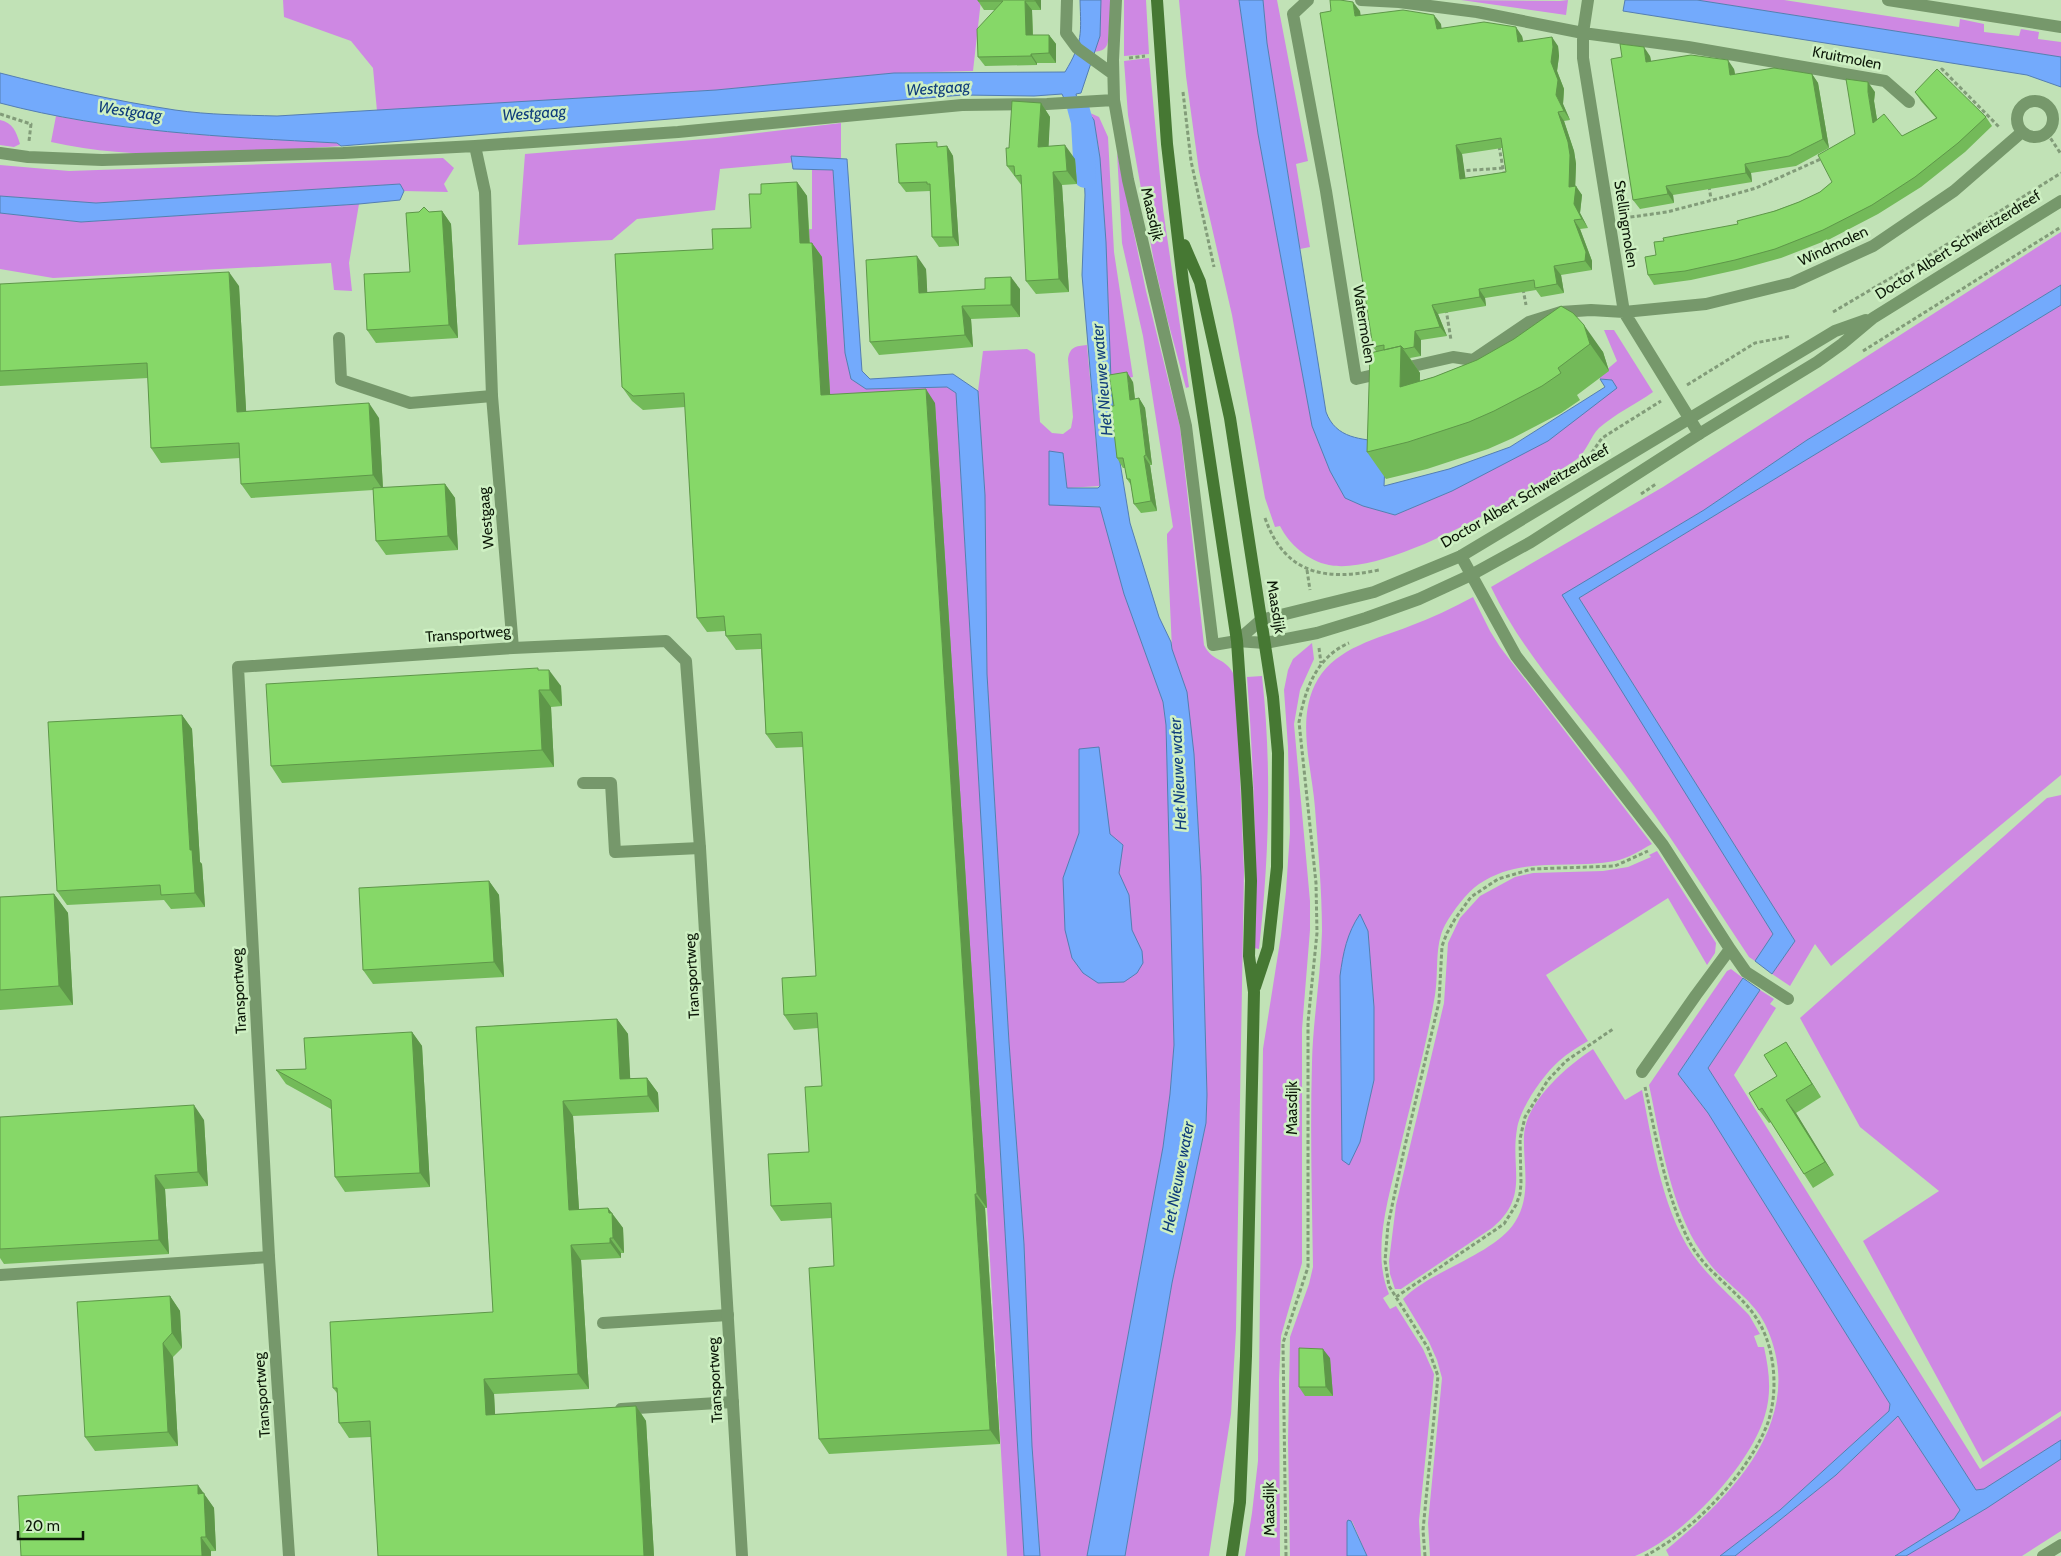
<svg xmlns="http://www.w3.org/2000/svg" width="2061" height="1556" font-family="Cabin,sans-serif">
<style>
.green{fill:#ce88e3;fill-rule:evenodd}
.water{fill:#73aafc;stroke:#547eb2}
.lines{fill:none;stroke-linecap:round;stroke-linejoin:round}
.canal{stroke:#73aafc;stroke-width:22}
.path{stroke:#829c79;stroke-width:3;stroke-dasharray:4 2.5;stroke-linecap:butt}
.service{stroke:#76986b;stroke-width:12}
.minor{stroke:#76986b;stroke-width:12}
.tertiary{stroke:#76986b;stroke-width:12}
.secondary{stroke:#467833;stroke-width:12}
.wall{fill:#73ba59;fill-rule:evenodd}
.shaded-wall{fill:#5e9749}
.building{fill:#86d868;stroke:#5e9749;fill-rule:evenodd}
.labels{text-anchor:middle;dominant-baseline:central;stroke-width:5;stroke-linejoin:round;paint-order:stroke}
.street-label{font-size:15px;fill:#0b1707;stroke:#cef0c3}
.water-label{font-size:16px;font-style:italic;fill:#0f3c7b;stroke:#cef0c3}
</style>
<rect width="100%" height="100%" fill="#c1e2b6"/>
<path class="green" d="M283,0h698l-8,71 -79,2 -178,17 -339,21 -4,-43 -22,-27 -67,-24z
M1101,0h10l-3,41c-1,8 -6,10 -14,11l6,-16z
M1124,0h22l3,54 -25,2z
M1179,0h60l19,134 54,292 18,45 15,27 18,8 32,9 57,-24 164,-103 -4,-8 -12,-1 -1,-3 18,-15 -13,-31h10l39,62c-17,12 -38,22 -54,36 -9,9 -12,23 -22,31 -50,34 -189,118 -248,106 -21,-4 -40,-21 -49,-39l-5,1 -10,-29 -33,-183 -33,-144 -13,-95z
M1263,0h14l31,161 -12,3 14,83 -10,2 -33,-206z
M1461,0l99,1 8,-1 -2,15z
M1697,0h87l175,27 1,-8 24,5v8l35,4 2,-7 18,3 -1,7 23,3v15z
M1149,58l14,151 26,178 -3,1 -19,-70 -13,-56 -26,-147 -4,-54z
M1088,112l11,5 9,20 6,115 19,125 -22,3c-2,-61 -4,-122 -8,-183 -2,-22 -3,-69 -15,-85z
M56,116c93,18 187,22 281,27l4,3c-96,7 -195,17 -290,-4z
M0,120c13,3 16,11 20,24l-6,3 -14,-2z
M841,123v35l-121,11 -5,41 -78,9 -25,21 -94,5 7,-91 192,-16z
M1117,152l29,139 34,136 24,218c9,19 25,11 32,36l8,190 -8,459 -5,84 -22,142h-84l47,-273 34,-160 1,-28 -6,-219 -7,-122 -22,-105 -5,-110v-5l6,-7 -30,-191 -21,-93z
M443,158l11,10 -10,16 4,8 -44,-1 -4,-7 -304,19 -96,-7v-31l69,6z
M812,170h21l12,183 6,26 15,10 81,-2 9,6 68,1163h-17l-20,-348 -157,-810 -8,-141 -33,-26 23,-2z
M359,204l-10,59 3,28 -18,-1 -3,-27 -278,15 -53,-9v-56l81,9z
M2061,232v53l-254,155 -103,70 -141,85 210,339 -18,27 -6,-4c-42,-63 -82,-128 -128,-188 -44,-58 -99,-116 -130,-182l172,-100z
M2061,305v470l-230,191 -16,-22 -25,42 -18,-12 23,-33 -216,-343z
M1087,345l13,141 -33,2 -4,-35 -14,-1v52l51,3 24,87 39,108 3,23 8,320 -4,49 -7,53 -76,409h-47l-8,-110 -8,-202 -15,-202 -22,-368 -2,-179 -7,-104 5,-40 44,-2 8,5 5,68 12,11 11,1 8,-6 2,-11 -5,-58c2,-12 7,-13 19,-14z
M1473,597l17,34 10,16 152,197c-13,7 -23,14 -37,17 -48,9 -93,-6 -136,23 -13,9 -26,27 -34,41 -11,21 -6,47 -10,70 -9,53 -24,106 -36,158 -10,44 -28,98 -10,141l-6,4 7,11 6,-3 27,43 11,25 -15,147 2,35h-54l-15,-35 -5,1v34h-57l-2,-115 2,-104 19,-53 4,-17c-1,-68 -3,-136 -1,-205 1,-43 9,-87 10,-131 0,-41 -4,-82 -7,-123 -3,-41 -20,-91 3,-129 20,-32 59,-40 92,-53 21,-8 43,-18 63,-29zM1364,925l4,7 6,75v73l-14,62z
M1312,643l2,16 -14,31 -6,34 16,177v29l-8,99v234l-21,73 -2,44 1,176h-35l7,-43 6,-52 5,-412 18,-114 5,-44 4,-59 -2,-85 -4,-57 4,-20 5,-11z
M1262,676c10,91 7,182 -3,273l-5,-1c3,-90 0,-180 -7,-271z
M2061,795v616l-78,51 -120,-221 76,-50 -79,-64 -60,-109 247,-220z
M1657,851l59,92 -1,10 -8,12 -39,-67 -122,77 42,66c-10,6 -20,12 -29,20 -16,14 -39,47 -42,68 -7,39 13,68 -25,99l-91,61h-6l-5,-15 -1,-13 7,-56 48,-202 4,-60 12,-25 20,-22 35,-19 18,-4 70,-2 25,-4 23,-10 -2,-2z
M1731,969l12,9 -65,96 30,39 182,291 -1,7 -109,99 -57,44 -3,2h-51l-3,-6c67,-55 144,-132 99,-226 -11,-22 -32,-36 -49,-53 -7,-7 -14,-18 -20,-27 -27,-46 -36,-108 -47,-159l78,-114z
M1760,990l14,9 -4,5 6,4 -42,67 246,394 81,-53v24l-77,49 -8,1 -268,-422z
M1593,1049l32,51 17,-10c11,55 21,128 57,173 15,19 34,35 50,52l11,19 -6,2 4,11h6c5,23 8,45 1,68 -14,50 -82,122 -130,141h-205l-2,-33 14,-145 -5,-18 -8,-18 -26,-43c28,-29 91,-44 112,-77 17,-27 8,-56 9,-86 1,-34 43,-70 69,-87z
M1898,1416l62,94 -6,9 -59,37h-160l101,-81z
M2061,1459v72l-39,25h-116l81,-48z"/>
<path class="water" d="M1080,0h21l-1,36 -19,57 -5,1 4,17 8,1 6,8 6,38 6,84 5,138 5,58 14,85 29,94 12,25 1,7 15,43 7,62 7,122 6,219 -1,28 -34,160 -47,273h-38l76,-409 7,-53 4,-49 -8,-320 -3,-23 -39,-108 -24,-87 -51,-2v-54l14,2 4,35h31l2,-2 -18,-211 3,-80 -3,-66 -8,-9 -12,-26 -28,2 -71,-1 -622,51 -4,-3c-113,-6 -227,-11 -337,-40v-30c58,15 116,28 175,37 34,5 68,5 102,6l439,-26 178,-17 171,-1c18,-30 16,-38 15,-72z
M1239,0h24l4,43 59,369c10,27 35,27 60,30l-2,44 65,-17 61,-22 95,-60 -5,-8 12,1 5,8 -69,53 -96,50 -57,24 -32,-9 -18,-8 -15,-27 -18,-45 -54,-292z
M1625,0h72l364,57v30l-34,-12 -404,-64z
M791,156l56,3 15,212 8,8 83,-5 25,17 7,104 2,179 22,368 15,202 8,202 8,110h-16l-68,-1163 -9,-6 -81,2 -15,-10 -6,-26 -12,-183 -40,-1z
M400,184l4,7 -4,9 -41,4 -278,18 -81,-9v-17l96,7z
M2061,285v20l-482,293 216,343 -23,33 -17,-13 18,-27 -211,-339 142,-85 103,-70z
M1099,747l11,87 13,11 -4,28 10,22 3,35 10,21 1,12 -6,10 -13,9 -26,1 -15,-10 -11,-15 -7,-28 -2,-52 16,-45v-84z
M1360,914l8,17 6,76v73l-14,62 -11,23 -7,-5 -2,-184c3,-23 7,-43 20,-62z
M1743,978l17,12 -52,78 268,422 8,-1 77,-49v19l-74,49 -81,48h-11l59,-37 6,-9 -62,-94 -62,59 -101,81h-15l60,-46 109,-99 1,-7 -182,-291 -30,-39z
M1348,1520l3,1 16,35h-20v-34z"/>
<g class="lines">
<path class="canal" d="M1078,107l4,15 3,55"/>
<path class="path" d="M1129,58l16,-2
M1936,74l6,-5 58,59
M1183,92l8,69 23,106
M0,114l31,10 -2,17
M2047,133l14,21
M1499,146l5,28
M1460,171l43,-3
M1709,186l2,13
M1624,218l43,-6 61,-16 28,-8 67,-30
M1523,289l3,16
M1446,309l5,31
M1833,312l100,-59 128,-80
M1863,351l198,-124
M1687,385l68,-42 36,-7
M1588,458l14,-20 59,-37
M1641,494l15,-10
M1265,518c20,57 61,63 114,52
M1307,570l3,20
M1319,648l2,15
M1396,1297l108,-73 12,-19 4,-11 1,-11 -1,-44 5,-22 23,-37 18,-19 47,-32
M1286,1556l-3,-213 25,-76v-245l9,-89 -1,-50 -17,-161c6,-32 17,-65 50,-79
M1425,1556l-2,-26 15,-154 -10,-28 -39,-62 -4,-25 3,-36 16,-75 35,-148 3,-56 5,-13 8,-14 16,-22 27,-18 34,-10 83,-3 33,-15
M1645,1556c47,-24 102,-81 122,-131 11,-29 9,-71 -6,-99 -17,-33 -53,-50 -71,-83 -25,-48 -33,-104 -45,-156"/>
<path class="service" d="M339,338l2,42 69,23 82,-7
M1461,556l55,100 147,189 67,104 -34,46 -54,77
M583,783h28l4,69 85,-4
M1730,949l16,23 42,27
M0,1275l269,-18
M603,1323l125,-8
M621,1409l112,-7"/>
<path class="minor" d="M1067,0l-1,33 11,15 36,26
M1116,0l-3,60 1,40 14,80 58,246 27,219 24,-4
M1308,0l-15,14 33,177 30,188 97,-22 20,3 56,-38 32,-10 30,-2 33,2 82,-8 86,-21 81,-37 81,-55 68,-59
M1361,0l38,2 78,10 106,21 105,14 197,34 24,21
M1588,0l-5,33v25l41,254 75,122
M1888,0l173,27
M2017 119a18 18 0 1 1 36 0a18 18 0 1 1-36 0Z
M475,146l10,46 7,204 21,252
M0,153l28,4 74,3 241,-7 132,-7 203,-14 284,-27 85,-1 67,-4
M289,1556l-20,-299 -31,-590 275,-19 153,-7 20,20 14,187 42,708"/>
<path class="tertiary" d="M1237,641l28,2 52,-10 49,-15 53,-19 52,-24 60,-33 168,-108 118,-72 25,-18 31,-26 188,-117
M1237,641l24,-21 113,-28 87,-36 374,-225 31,-11
M2043,1556l18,-11"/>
<path class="secondary" d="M1157,0l10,144 16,138 54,359 10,147 4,93 -2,75 5,36 -8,364 -6,146 -8,54
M1184,245l16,37 30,136 43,279 5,56 -1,114 -9,81 -13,39"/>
</g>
<path class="wall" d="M1041,0v10h-9l1,25h16l7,9v19h-19v2l-52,1 -7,-9 17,-47h-11l-6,-9z
M1360,11v4l81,9v5l81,7 1,5 35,5 1,10 -2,15 7,18 -1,15 7,16 -6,1 10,30 2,13 -1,22 7,9 -2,18 8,15 -8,1 12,32v9l-31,5 3,18 -23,4 -5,-7 -51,8 1,8 -48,8 9,22 -26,4v16l-11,2 10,15v8l14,-4 43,-17 37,-21 47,-33 42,46 6,19 -32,24 3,5 -19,13 -48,25 -25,11 -61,20 -41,10 -19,-27 9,-101 -3,-4zM1502,148l4,24 -41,6 -3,-24z
M1650,56l1,5 83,8 1,6 77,-1 6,9 11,65 -33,18 -45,7 1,9 -79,13 1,8 -34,6 -7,-9z
M1875,92l-1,9 3,19 25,16 34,-18 -15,-17 -6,-9 71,25 6,9 -27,26 -44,35 -43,27 -48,25 -49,19 -40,11 -50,11 -37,5 -6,-10 8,-20 8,-14 74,-17 61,-22 21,-10 12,-10z
M1041,103l9,14 -2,29 27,13 2,25 -15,1 7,107 -33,2 -10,-13 -4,-95 -15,-20 2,-18z
M947,146l6,10 6,90 -20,1 -7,-10 -2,-46 -24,1 -7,-9 42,-36z
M797,182l10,14 3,47h2l10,14 8,138 105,8 52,805h-2l15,236 -171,10 -10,-15 15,-173 -2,-48 -51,3 -10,-15 38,-54 13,-66 -4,-58 -24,2 -10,-15 32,-39 -13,-229 -27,1 -10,-14 -5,-85 -25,1 -10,-14 -1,-5 -18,1 -10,-14 -12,-211 -42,3 -11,-9 -10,-14 91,-138 38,-21 10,-34z
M442,211l9,13 7,114 -82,5 -9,-13 43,-58 19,-60z
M926,269l1,23 93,-3v28l-49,2 2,28 -94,8 -9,-13z
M0,284l239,2 7,125 133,7 4,70 62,-4 10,14 3,52 -72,5 -10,-14 -3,-51 -122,8 -10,-14 -1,-26 -79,5 -10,-15 -3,-70 -148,8z
M1133,382l2,17 4,-1 6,10 7,57h-2l7,46 -16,2 -7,-9 -3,-19 -4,-6 -2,-11h-2l-6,-10 -3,-52z
M539,670l22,16 1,20 -11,1 3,60 -272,16 -11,-17z
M182,715l10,14 8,133 2,2 3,43 -34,2 -7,-9 -97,5 -10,-14z
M489,881l10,14 5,82 -131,7 -10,-14z
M54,894l14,19 5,92 -73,5v-113z
M617,1019l11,15 2,44h17l11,15 1,19 -86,4 6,93 29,-1 15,20 1,25h-3v5l-40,2 8,129 -95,5 1,20 141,-8 10,15 8,135h-276l-7,-119 -22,1 -10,-15 -2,-30 -4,-5 160,-76 -17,-285z
M412,1032l10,14 8,141 -85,5 -10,-15 -4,-68 -45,-25 -10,-14 30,-1z
M1795,1056l26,41 -25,16 38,62 -21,13 -9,-14 -33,-52 -2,1 -10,-13 18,-34z
M0,1117l204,3 4,66 -43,3 4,65 -165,10 -4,-6z
M170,1296l10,15 2,37 -9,9 5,89 -83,5 -10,-14z
M1330,1358l3,38h-28l-6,-9z
M203,1493l11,15 2,43 -195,5z"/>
<path class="shaded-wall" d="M1035,0h6v10l-6,-9z
M1025,1l7,9 1,34 -7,-9z
M1353,2l7,9 2,14 -7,-9z
M1434,15l7,9 2,14 -6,-9z
M1516,27l6,9 3,15 -7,-9z
M1049,35l7,9v19l-7,-10z
M1552,37l6,9 1,10 -2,15 7,18 -1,15 7,16 -6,-9 -8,-16 -5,-33z
M1644,47l6,9 3,15 -7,-9z
M1031,54l6,9v2l-6,-9z
M1728,60l6,9 3,15 -7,-9z
M1812,74l6,9 11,65 -6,-9z
M1868,82l7,10 -1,9 5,31 -6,-9 -5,-31z
M1041,103l9,14 -2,43 -10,-13z
M1558,112l6,9 10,30 2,13 -1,29 1,-7 6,9 -2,18 8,15 -6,-9 -8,-15 -5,-17z
M1065,145l10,14 2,25 -10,-13z
M1456,145l6,9 5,34 -7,-9z
M947,146l6,10 6,90 -6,-9z
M1745,164l6,9 1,9 -6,-9z
M1053,172l9,13 7,107 -10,-13z
M797,182l10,14 3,62 -10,-15z
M1666,186l7,9 1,8 -6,-9z
M442,211l9,13 7,114 -9,-13z
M1574,220l6,9 12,32v9l-7,-9z
M812,243l10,14 9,152 -10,-14z
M917,256l9,13 2,36 -9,-12z
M1554,266l7,9 3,18 -7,-9z
M229,272l10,14 8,140 -10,-14z
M1011,277l9,12v28l-9,-12z
M1479,289l6,9 1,8 -6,-9z
M1432,305l6,9 9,22 -7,-9z
M962,306l9,13 2,28 -8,-12z
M1584,325l19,27 6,19 -19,-27z
M1415,331l6,9v16l-7,-9z
M1401,346l19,27 -1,41 -19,-27z
M1127,372l6,10 3,27 -6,-9z
M926,389l9,14 52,805 -10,-14z
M1139,398l6,10 7,57 -6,-10z
M369,403l10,15 4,72 -10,-15z
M1144,456l6,9 7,46 -6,-10z
M445,484l10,14 3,52 -10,-14z
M549,670l12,16 1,20 -12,-16z
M539,690l12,17 3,60 -12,-17z
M182,715l10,14 8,133 2,2 3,43 -10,-14 -5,-43z
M489,881l10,14 5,82 -10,-15z
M54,894l14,19 5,92 -14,-19z
M617,1019l11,15 3,60 -11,-15z
M412,1032l10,14 8,141 -10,-14z
M1786,1042l9,14 26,41 -9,-13z
M647,1078l11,15 1,19 -11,-16z
M1786,1100l10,13 38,62 -9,-13z
M563,1101l10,15 7,109 -11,-15z
M194,1105l10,15 4,66 -10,-14z
M155,1175l10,14 4,65 -10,-14z
M975,1194l10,14 15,236 -10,-14z
M608,1208l15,20 1,25 -11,-15z
M610,1238l11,15v5l-11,-15z
M571,1245l10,15 8,129 -11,-15z
M170,1296l10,15 2,37 -10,-15z
M163,1343l10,14 5,89 -10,-14z
M1323,1349l7,9 3,38 -7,-9z
M484,1379l10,15 2,36 -10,-15z
M636,1406l10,15 8,135h-10z
M198,1485l16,23 2,43 -10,-14 -8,-43z
M201,1537l10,14v5h-9z"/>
<path class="building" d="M978,0h57v1h-10l1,34h23v18l-18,1v2l-53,1 -1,-28 26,-28h-25z
M1330,0h10l13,2 2,14 48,-6 31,5 3,14 47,-7 32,5 2,15 34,-5 1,10 -2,15 7,18 -2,15 8,16 -6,1 10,30 2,13 -1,32 7,-1 -2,18 8,15 -8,1 12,32 -1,9 -31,5 3,18 -22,4 -1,-8 -55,9 1,8 -48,8 8,22 -25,4 -1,16 -10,2 -3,-3 -17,4v-5l-11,2 -53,-334 11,-2zM1501,138l5,34 -46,7 -4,-34z
M1620,44l24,3 2,15 45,-7 37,5 2,15 44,-7 38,6 11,65 -34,17 -44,8 1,9 -80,13 2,8 -35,6 -22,-141 11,-2z
M1937,69l49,48 -28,26 -43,34 -43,28 -49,25 -48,19 -40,11 -50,11 -37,4 -3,-18 11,-2 -2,-13 10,-1 -1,-3 75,-14 -1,-3 38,-10 24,-9 21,-10 12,-10 -14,-27 37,-21 -9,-55 22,3v10l5,31 11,-9 18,22 35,-18 -22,-26z
M1012,101l29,2 -3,44 27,-2 2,26 -14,1 6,107 -33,2 -5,-106 -6,1 -1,-10h-7l-1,-18h3z
M937,142v5l10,-1 6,91h-21l-2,-53h-3v-2l-28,1 -3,-39z
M797,182l3,61h12l9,152 105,-6 51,805h-2l15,236 -171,9 -10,-171 25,-2 -3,-63 -60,3 -3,-52 41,-2 -4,-65 17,-1 -5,-73 -33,2 -2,-37 34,-2 -14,-244 -36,2 -5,-100 -35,2 -2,-20 -27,2 -13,-225 -51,3 -11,-9 -7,-133 98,-5 -1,-20 39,-1 -2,-34h12v-10z
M424,207l5,5 13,-1 7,114 -82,5 -3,-56 46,-2 -4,-59 13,-1z
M917,256l2,37 66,-4v-11l26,-1v28l-49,1 3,29 -95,7 -4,-82z
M229,272l8,140 132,-9 4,72 -132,9 -2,-41 -88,5 -4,-85 -147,8v-87z
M1561,306l12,7 11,12 6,19 -32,24 3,5 -19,13 -48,25 -25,11 -61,20 -41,10 3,-99 31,-7 -1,41 34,-10 43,-17 37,-21z
M1127,372l3,28 9,-2 7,57 -2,1 7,45 -17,3 -4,-25h-3l-4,-21h-6l-6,-52h3l-5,-31z
M445,484l3,52 -72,5 -3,-53z
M538,668v2h11l1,20h-11l3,60 -271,16 -5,-82z
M182,715l8,135h2l3,43 -34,2 -1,-10 -103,6 -9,-169z
M489,881l5,81 -131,8 -4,-82z
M54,894l5,92 -59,4v-93z
M617,1019l3,60 27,-1 1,18 -85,5 6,109 39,-2 1,5h3l1,25h-3v5l-39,2 7,129 -94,5 2,36 150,-9 8,150h-266l-8,-135 -31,2 -2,-35h-4l-3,-66 163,-10 -17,-285z
M412,1032l8,141 -85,4 -4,-77 -55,-30 30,-1 -2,-31z
M1786,1042l26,42 -26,16 39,62 -21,12 -42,-66 -3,2 -10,-17 28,-17 -13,-21z
M194,1105l4,67 -43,3 4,65 -159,9v-132z
M170,1296l2,37 -9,10 5,89 -83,5 -8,-135z
M1299,1348l24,1 3,38h-27z
M198,1485v9l6,-1 2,44h-5l1,19h-181l-3,-60z"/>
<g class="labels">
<g class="street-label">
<text transform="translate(1847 58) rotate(11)">Kruitmolen</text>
<text transform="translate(1152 214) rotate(77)">Maasdijk</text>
<text transform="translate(1626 224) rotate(81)">Stellingmolen</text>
<text transform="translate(1958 245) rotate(-32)">Doctor Albert Schweitzerdreef</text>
<text transform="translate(1833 246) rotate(-25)">Windmolen</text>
<text transform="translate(1364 324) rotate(81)">Watermolen</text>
<text transform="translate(1525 496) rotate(-30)">Doctor Albert Schweitzerdreef</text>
<text transform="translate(486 518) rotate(-95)">Westgaag</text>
<text transform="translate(1276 607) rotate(81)">Maasdijk</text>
<text transform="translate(468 634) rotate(-4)">Transportweg</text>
<text transform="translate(692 976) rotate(-93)">Transportweg</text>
<text transform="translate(239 991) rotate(-93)">Transportweg</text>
<text transform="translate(1292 1108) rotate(-90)">Maasdijk</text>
<text transform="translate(715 1380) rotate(-93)">Transportweg</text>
<text transform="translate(262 1395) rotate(-94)">Transportweg</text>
<text transform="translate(1269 1509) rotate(-91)">Maasdijk</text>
</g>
<g class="water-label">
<text transform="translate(938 88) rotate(-4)">Westgaag</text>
<text transform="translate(130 111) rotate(8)">Westgaag</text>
<text transform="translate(534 113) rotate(-4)">Westgaag</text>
<text transform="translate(1102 380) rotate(-95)">Het Nieuwe water</text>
<text transform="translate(1178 774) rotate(-93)">Het Nieuwe water</text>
<text transform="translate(1178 1177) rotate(-79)">Het Nieuwe water</text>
</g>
</g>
<path d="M18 1531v8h65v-8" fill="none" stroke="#0b1707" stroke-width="2.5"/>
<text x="25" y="1531" font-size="15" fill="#0b1707" stroke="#cef0c3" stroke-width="4" paint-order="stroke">20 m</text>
</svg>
